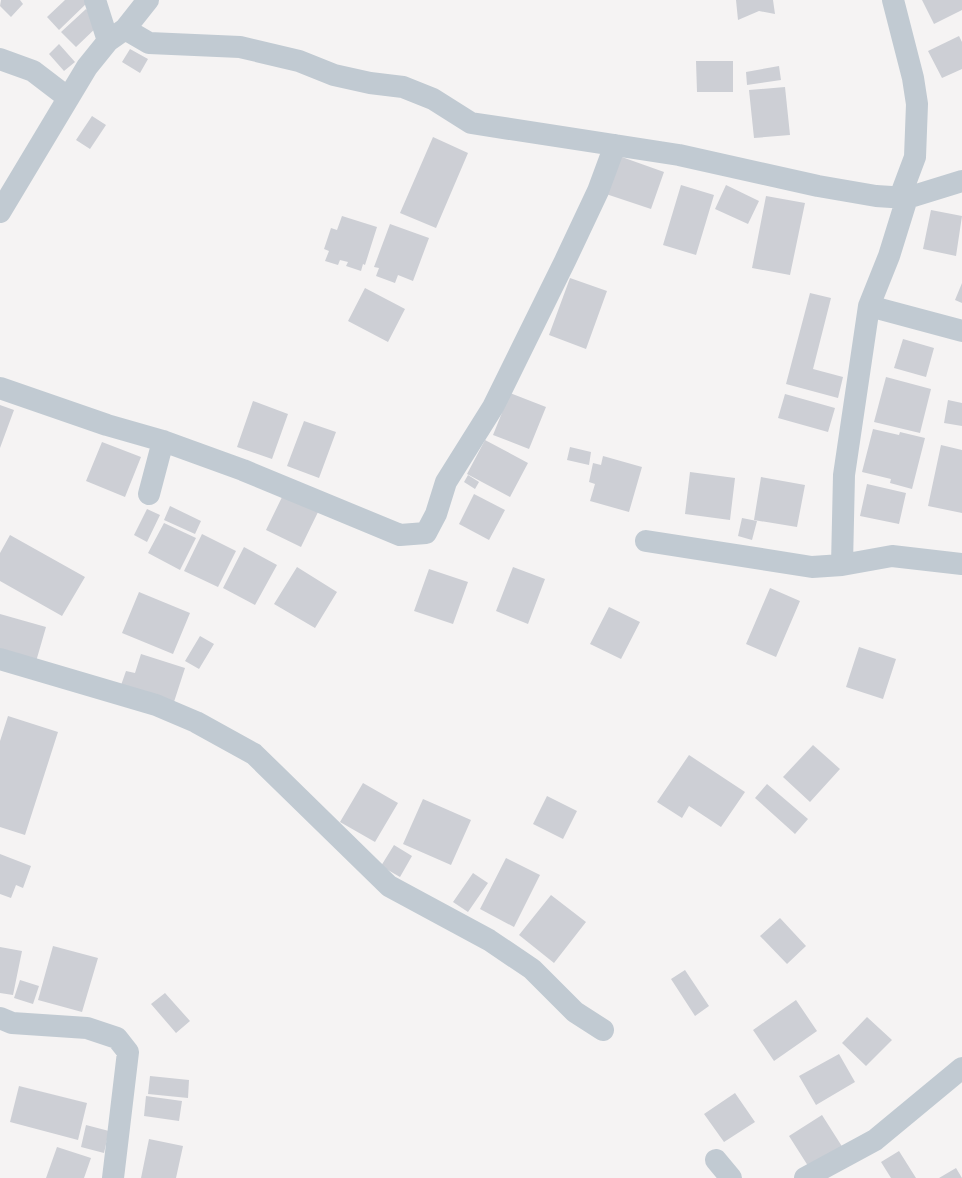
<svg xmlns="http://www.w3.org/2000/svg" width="962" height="1178" font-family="Mulish,sans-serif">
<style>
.building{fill:#cdcfd5}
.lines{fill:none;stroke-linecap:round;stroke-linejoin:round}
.minor{stroke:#c1cad2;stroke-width:22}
</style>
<rect width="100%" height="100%" fill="#f5f3f3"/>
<path class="building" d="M1,0h19l3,4 -12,13 -11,-11z
M65,0h19l3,3 -28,27 -12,-13z
M736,0h37l2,14 -16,-3 -21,9z
M922,0h40v10l-28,14z
M86,9l14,15 -24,23 -15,-15z
M959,36l3,6v27l-20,9 -14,-27z
M59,44l16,18 -11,9 -15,-17z
M130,49l18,10 -8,14 -18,-11z
M696,61h37v31h-36z
M779,66l2,14 -34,5 -1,-13z
M785,87l5,48 -36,3 -5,-48z
M92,116l14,9 -16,24 -14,-9z
M433,137l35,16 -32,75 -36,-15z
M619,156l45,16 -13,37 -45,-15z
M681,185l33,10 -18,60 -33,-10z
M726,185l33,16 -11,23 -33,-15z
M766,196l39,7 -15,72 -38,-7z
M931,210l31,6 -6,40 -33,-7z
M342,216l35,11 -12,38 -2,-1 -2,7 -15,-5 2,-4 -8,-2 -2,5 -13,-4 4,-10 -5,-2 7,-21 6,2z
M390,224l39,14 -16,43 -15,-6 -3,8 -19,-7 3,-8 -5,-1z
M570,278l37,13 -21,58 -37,-14z
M962,283v20l-7,-3z
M365,288l40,21 -17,33 -40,-21z
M810,293l21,5 -18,71 30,8 -5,21 -52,-14z
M903,339l31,9 -8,29 -32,-9z
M886,377l45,12 -11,44 -46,-11z
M510,393l36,14 -17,42 -36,-14z
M785,394l50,14 -7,24 -50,-14z
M948,400l14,3v23l-18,-3z
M253,401l35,13 -16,45 -35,-12z
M0,405l14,5 -14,38z
M304,421l32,11 -17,46 -32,-12z
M873,429l26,6 1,-3 25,6 -13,51 -22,-6 1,-4 -29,-7z
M485,440l43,23 -18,34 -43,-23z
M102,442l39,15 -16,40 -39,-16z
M941,445l21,5v63l-34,-7z
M570,447l21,5 -2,13 -22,-5z
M603,456l39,11 -13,45 -39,-11 5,-17 -6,-2 4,-19 8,2z
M690,472l45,6 -5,42 -45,-6z
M468,475l11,7 -4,7 -11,-7z
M761,477l44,8 -8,42 -43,-7z
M867,484l39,9 -7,31 -39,-8z
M284,493l35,17 -18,37 -35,-17z
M474,494l31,16 -16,30 -30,-16z
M170,506l31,15 -6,13 -31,-14z
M147,509l13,6 -13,27 -13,-7z
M742,518l15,3 -5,19 -14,-4z
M164,523l32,15 -16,32 -32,-17z
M202,534l34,17 -18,36 -34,-16z
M10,535l75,42 -23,39 -62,-35v-28z
M244,547l33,18 -22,40 -32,-17z
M297,567l40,25 -22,36 -41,-24z
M513,567l32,12 -17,45 -32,-13z
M429,569l39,13 -15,42 -39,-13z
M770,588l30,13 -24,56 -30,-13z
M139,592l51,21 -17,41 -51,-21z
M609,607l31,15 -19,37 -31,-15z
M0,614l46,13 -11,38 -35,-10z
M200,636l14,8 -15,25 -14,-8z
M859,647l37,12 -13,40 -37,-12z
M141,654l44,14 -13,40 -53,-17 7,-20 9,2z
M8,716l50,16 -33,103 -25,-8v-86z
M813,745l27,24 -30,33 -27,-25z
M689,755l56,37 -24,35 -32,-21 -7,12 -25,-16z
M363,783l35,20 -23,39 -35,-20z
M767,784l41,35 -13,15 -40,-36z
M547,796l30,15 -14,28 -30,-15z
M423,799l48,21 -20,45 -48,-21z
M394,845l18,11 -12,21 -19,-11z
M0,854l31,12 -8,22 -7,-3 -5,13 -11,-4z
M506,858l34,17 -26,52 -34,-18z
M473,873l15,10 -20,29 -15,-10z
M551,895l35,27 -32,41 -35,-28z
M780,918l26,28 -19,18 -27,-28z
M53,946l45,12 -16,54 -44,-12z
M0,947l22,4 -9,44 -13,-2z
M685,970l24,36 -14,10 -24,-37z
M20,980l19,6 -6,18 -19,-6z
M165,993l25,28 -14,12 -25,-29z
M796,1000l21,31 -43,30 -21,-31z
M867,1017l25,23 -26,26 -24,-23z
M839,1054l16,28 -39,23 -17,-29z
M150,1076l39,4 -1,18 -40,-4z
M19,1086l68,17 -9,37 -68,-18z
M735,1093l20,29 -31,20 -20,-28z
M146,1096l36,5 -3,20 -35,-5z
M822,1115l21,33 -33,21 -21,-33z
M86,1125l23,6 -5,22 -23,-6z
M149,1139l34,7 -7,32h-35z
M57,1147l34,11 -7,20h-38z
M899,1151l17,27h-25l-10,-16z
M956,1168l6,10h-23z"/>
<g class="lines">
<path class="minor" d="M95,0l13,41
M893,0l20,78 4,26 -2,53 -15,40
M125,29l24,14 91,4 59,14 35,14 36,8 33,4 30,12 38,24 208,32 139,31 58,10 31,2 55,-17
M0,59l33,12 34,26
M907,198l-18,58 -20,50 93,25
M0,212l87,-145 21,-26 17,-12 23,-29
M0,388l107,37 56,16 80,29 157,65 26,-2 10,-19 10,-32 47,-75 72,-146 33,-70 17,-46
M149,494l14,-53
M646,541l166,26 30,-2 50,-9 70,8
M842,565l2,-90 25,-169
M0,659l156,46 40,17 58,32 135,132 100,54 43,29 43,43 28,18
M0,1018l12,5 75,5 30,10 11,14 -15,126
M716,1160l15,18
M805,1178l70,-38 87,-72"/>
</g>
</svg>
